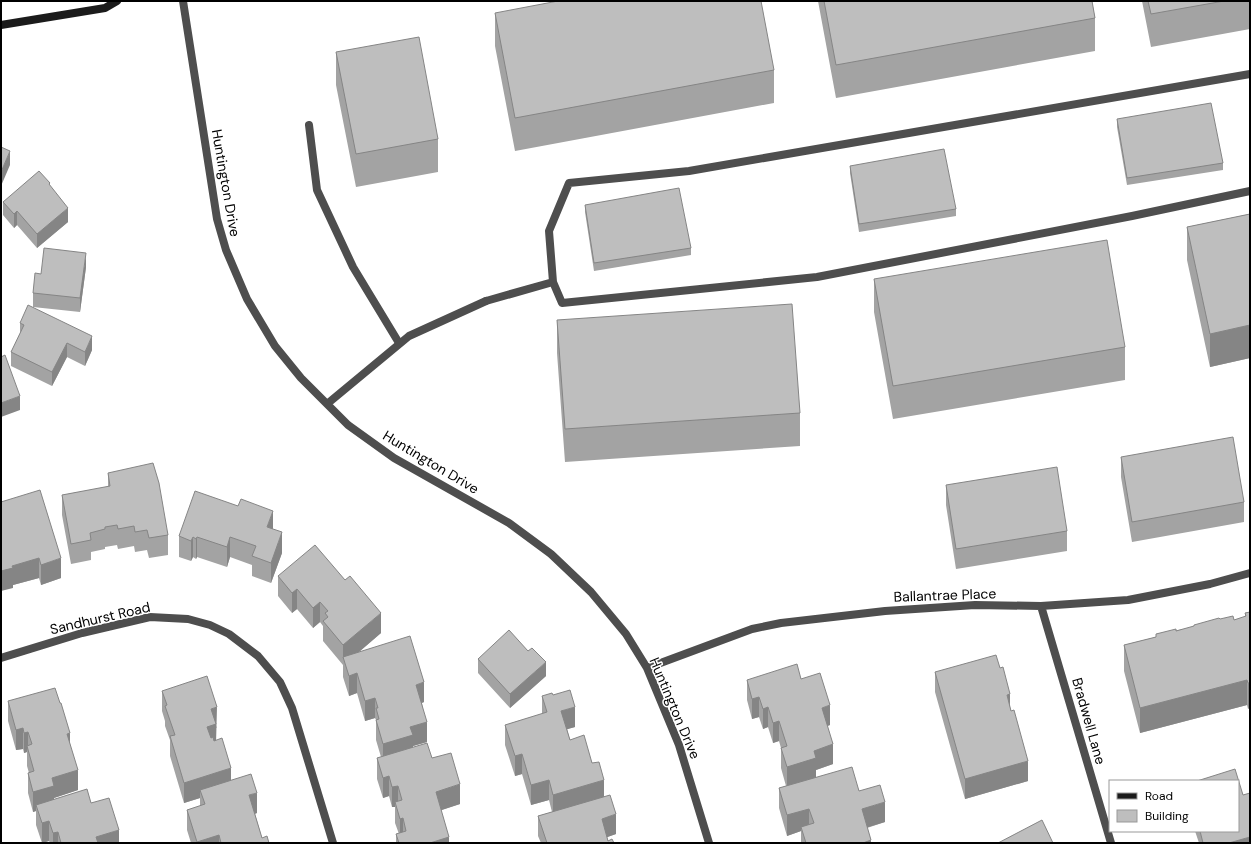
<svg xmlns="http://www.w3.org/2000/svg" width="1251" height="844" font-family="'DM Sans',sans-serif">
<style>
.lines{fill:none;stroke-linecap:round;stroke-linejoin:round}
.lane{stroke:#4e4e4e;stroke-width:8}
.street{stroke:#4e4e4e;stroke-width:8}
.secondary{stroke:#1b1b1b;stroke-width:8}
.wall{fill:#a3a3a3}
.shaded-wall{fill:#858585}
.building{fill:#bebebe;stroke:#858585}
.labels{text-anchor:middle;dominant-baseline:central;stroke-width:3;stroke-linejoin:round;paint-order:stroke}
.street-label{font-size:14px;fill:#000;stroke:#fff}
</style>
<rect width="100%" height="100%" fill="#fff"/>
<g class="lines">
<path class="lane" d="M309,125l8,65 36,77 46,76
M553,282l-4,-51 20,-48 120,-12 561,-97
M486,301l67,-19 9,21 255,-26 315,-61 118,-25"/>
<path class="street" d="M183,1l34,218 9,31 21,49 28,47 26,32 47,47 46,33 115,65 42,31 40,38 35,42 21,34 32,77 30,98
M327,404l82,-68 77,-35
M1041,606l70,237
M1,658l81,-25 68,-16 38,2 22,6 19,9 29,22 22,26 12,26 41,135
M647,668l105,-39 29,-6 104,-12 90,-6 66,1 87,-6 82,-16 40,-11"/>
<path class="secondary" d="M1,25l104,-17 12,-7"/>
</g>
<path class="wall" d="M818,1h274l3,17v33l-259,47z
M1142,1h108v28l-99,18z
M495,13l279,57v33l-259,48 -20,-105z
M336,52l102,87v33l-82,15 -20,-102z
M1117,119l106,44v7l-96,15 -10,-58z
M850,166l106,43v7l-97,16 -9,-59z
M50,186l18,36 -31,26 -20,-23 -3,3 -11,-13v-13z
M585,205l106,43v7l-97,16 -9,-59z
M1250,214v144l-40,9 -23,-107v-33z
M86,267l-6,45 -47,-5v-14l8,-19z
M874,279l251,68v33l-232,39 -19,-107z
M557,320l243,93v33l-235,16 -8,-109z
M20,323l72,27 -7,16 -18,-9 -15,29 -41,-20v-14l9,-18z
M1121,457l123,45v20l-112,20 -11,-65z
M108,473l60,62v20l-19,3 -2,-8 -12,2 -1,-6 -16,3 -1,-4 -12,2v2l-14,3v8l-20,4 -9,-49v-20l46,-8z
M946,485l121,46v20l-111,18 -10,-64z
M1,502l60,76 -20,7 -2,-7 -26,7v3z
M273,529l9,24 -11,30 -19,-7v-11l-22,-8 -3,10 -30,-10 -1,2 -3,-2 -2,4 -12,-4v-21z
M278,576l103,57 -22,19 65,50 -2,1 5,39 -14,4v2l19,10 28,46 -19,6 8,33h-53v-9h3l-4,-11v-16h-3l-3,-11 -6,2 -6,-19v-21l4,-1 -5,-17v-20l-1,-2 -10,3 -8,-28 -8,3 -6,-19v-12l-20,-24v-15l-3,-4 -7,6 -16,-19 -5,4 -14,-17z
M1250,612l-2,97 -1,-4 -107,28 -16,-62v-26l32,-8v-3l78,-14 11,-3v-4z
M478,659l68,17 -36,32 -32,-35z
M935,672l75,35 18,74 -63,18 -30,-107z
M801,679l29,46 -3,1 6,38 -17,6v7l43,14 26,31 -18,6 4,15h-70v-12l-14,5 -8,-28v-20l7,-2 -5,-18v-20l-2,-7 -6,2 -5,-16 -5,2 -4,-12 -7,2 -5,-19v-20z
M162,691l55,36 -1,1v12l15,41 26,32 -2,1 7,24 7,5h-78l-4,-13v-20l13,-4v-8l-16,5 -14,-47v-16l-5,-14v-5l-3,-10z
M553,695l22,32 -8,2 3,11 22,23 12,33 12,38 -9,3 1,4 6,2h-73l-3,-7v-20l14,-4 -3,-12 -18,5 -9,-31 -7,2 -10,-31v-20l37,-11v-18z
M8,701l62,43 8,46 -24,8v1l37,4 28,40h-69l-1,-2 -7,2 -6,-18v-14l-3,1 -5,-19v-20h1l-2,-7v-14l-3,1 -1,-4 -7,1 -8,-29z
M1195,831h43l12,12h-51z"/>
<path class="shaded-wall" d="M10,151v14l-9,21v-14z
M68,208v14l-31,26v-14z
M17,211v14l-3,3v-14z
M86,253v14l-6,45v-14z
M1250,325v33l-40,9v-33z
M92,336v14l-7,16v-14z
M67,343v14l-15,29v-14z
M20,396v14l-19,7v-14z
M273,511v20l-6,-4z
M282,532v21l-11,30v-20z
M193,537v20l-2,4v-20z
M197,537v20l-1,2v-20z
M230,537v20l-3,10v-20z
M39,558v20l-26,7v3l-12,3v-20l11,-5z
M61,558v20l-20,7v-20z
M297,589v20l-5,4v-20z
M320,602v20l-7,6v-20z
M381,613v20l-35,30 -3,-6v-12z
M546,662v14l-36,32v-14z
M357,673v20l-8,3v-20z
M1247,680v25l-107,28v-25z
M424,682v20l-8,3v-20z
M1248,683h2v25l-2,1z
M1010,694v20l-3,-19z
M759,697v20l-7,2v-20z
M375,698v20l-10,3v-20z
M830,705v20l-8,3v-20z
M217,707l-1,37 -9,3v-20l4,-18z
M575,707v20l-14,4v-20z
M768,707v20l-5,2v-20z
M779,721v20l-6,2v-20z
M427,722v20l-14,4v9l-30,9v-20l27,-17z
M23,728v21l-7,1v-20z
M28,732v19l-1,-5v6l-3,1v-20z
M70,733v20l-3,-19z
M833,744v20l-17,6v8l-29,10v-21l27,-16z
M522,754v20l-7,2v-20z
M1028,761v20l-63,18v-20z
M231,768v20l-31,2v8l-16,5v-20z
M78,770v20l-24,8v8l-18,-1v6l-3,1v-20l19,-14z
M389,776v20l-6,2v-20z
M549,780v20l-18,5v-20z
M604,780v20l-51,15v-20z
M460,784v20l-24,8v-20z
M398,786v20l-3,-4v5h-3v-20z
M257,793v20l-8,2v-20z
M885,802v20l-23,7v-20z
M809,809v20l-8,-2v4l-14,5v-21z
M616,814v20l-14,5v-20z
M403,818v20l-3,1v-20z
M49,821v20l-7,2v-20z
M119,830v13h-23v-6z
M58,832v11h-5v-10z
M219,835v8h-22v-1z
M449,837v6h-19z
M1250,837v6h-21z
M871,840v3h-8z"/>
<path class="building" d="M558,1h203l13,69 -259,48 -20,-105z
M824,1h268l3,17 -259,47z
M1148,1h76l-73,13z
M419,37l19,102 -82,15 -20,-102z
M1211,103l12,60 -96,15 -10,-59z
M1,147l9,4 -9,21z
M944,149l12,60 -97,15 -9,-58z
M39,171l11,12 -1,1 19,24 -31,26 -20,-23 -3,3 -11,-12z
M679,188l12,60 -97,15 -9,-58z
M1250,214v111l-40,9 -23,-107z
M1107,240l18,107 -232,39 -19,-107z
M44,248l42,5 -6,45 -47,-5 2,-20 6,1z
M792,304l8,109 -235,16 -8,-109z
M28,305l64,31 -7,16 -18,-9 -15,29 -41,-20 13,-27 -4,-2z
M5,355l15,41 -19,7v-46z
M1233,437l11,65 -112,20 -11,-65z
M153,463l6,20 9,52 -19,3 -2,-8 -12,2 -1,-6 -16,3 -1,-4 -12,2v2l-15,4 1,7 -20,4 -9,-49 48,-9 -2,-13z
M1057,467l10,64 -111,18 -10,-64z
M40,490l21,68 -20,7 -2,-7 -27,8 1,2 -12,3v-69z
M195,491l43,15 3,-7 32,12 -6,16 15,5 -11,31 -19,-7 4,-10 -26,-9 -3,10 -30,-10 -1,2 -3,-2 -2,4 -12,-5z
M315,545l30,35 5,-4 31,37 -38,32 -20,-24 5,-4 -3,-4 3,-2 -8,-9 -7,6 -16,-19 -5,4 -14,-17z
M1250,612v71h-2l-1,-3 -107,28 -16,-63 32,-8v-3l20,-5v2l18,-5v-1l25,-7 1,1 13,-3 1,4 12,-4 -1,-3z
M509,630l19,21 4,-3 14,14 -36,32 -32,-35z
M410,636l14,46 -8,3 11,37 -17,5 3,8 -30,9 -7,-24 3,-1 -3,-11h2l-3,-10 -10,3 -8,-28 -8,3 -6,-19z
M996,655l4,13 3,-1 7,27 -3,1 4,16 3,-1 14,51 -63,18 -30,-107z
M797,664l4,15 19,-6 10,32 -8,3 11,36 -19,7 2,7 -29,9 -6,-19 6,-2 -8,-25 -6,2 -5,-16 -5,2 -4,-12 -7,2 -5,-19z
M207,676l10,31 -6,2 5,15 -9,3 4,11 2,-1 1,4 8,-3 9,30 -47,15 -14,-47 5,-1 -10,-29 2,-1 -5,-14z
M55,688l5,15h1l9,30 -3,1 11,36 -26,8 2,8 -21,6 -5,-19 6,-2 -7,-25 5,-2 -4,-12 -4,1 -1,-5 -7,2 -8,-29z
M570,690l5,17 -14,4 9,29 14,-5 8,28 7,-1 5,18 -51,15 -4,-15 -18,5 -9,-31 -7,2 -10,-31 42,-13 -5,-16 10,-3 1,2z
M427,743l5,15 19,-5 9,31 -24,8 13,45 -19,6h-31l-3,-9 10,-3 -3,-13 -3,1 -5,-17 7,-2 -4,-14 -6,1 -3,-11 -6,2 -6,-20z
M852,767l7,24 21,-6 5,17 -23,7 9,31 -8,3h-57l-5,-16 13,-4 -5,-14 -22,6 -8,-27z
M1235,769l8,26 7,-2v44l-21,6h-26l-3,-12h38v-50h-41z
M251,774l6,19 -8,2 13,43 5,-2 2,7h-48l-2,-8 -22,7 -10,-32 18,-6 -5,-14z
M87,789l4,14 18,-5 10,32 -23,7 2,6h-37l-3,-11 -5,1 -4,-12 -7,2 -6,-18z
M610,795l6,19 -14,5 6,22 4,-2 2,4h-67l-9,-27z
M1042,820l11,23h-55z"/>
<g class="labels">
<g class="street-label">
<text transform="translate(226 183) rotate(80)">Huntington Drive</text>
<text transform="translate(431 462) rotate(31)">Huntington Drive</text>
<text transform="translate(945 595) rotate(-2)">Ballantrae Place</text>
<text transform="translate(100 618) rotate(-13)">Sandhurst Road</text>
<text transform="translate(675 708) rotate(67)">Huntington Drive</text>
<text transform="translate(1089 721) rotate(74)">Bradwell Lane</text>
</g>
</g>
<rect width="1251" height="844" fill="none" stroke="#000000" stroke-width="4"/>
<rect x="1109" y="780" width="130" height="52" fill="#ffffff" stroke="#999999"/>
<rect x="1117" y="793" width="20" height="6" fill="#1b1b1b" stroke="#999999"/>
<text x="1145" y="800" font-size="12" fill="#000000">Road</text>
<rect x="1117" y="810" width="20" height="12" fill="#bebebe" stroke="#999999"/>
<text x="1145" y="820" font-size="12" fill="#000000">Building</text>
</svg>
